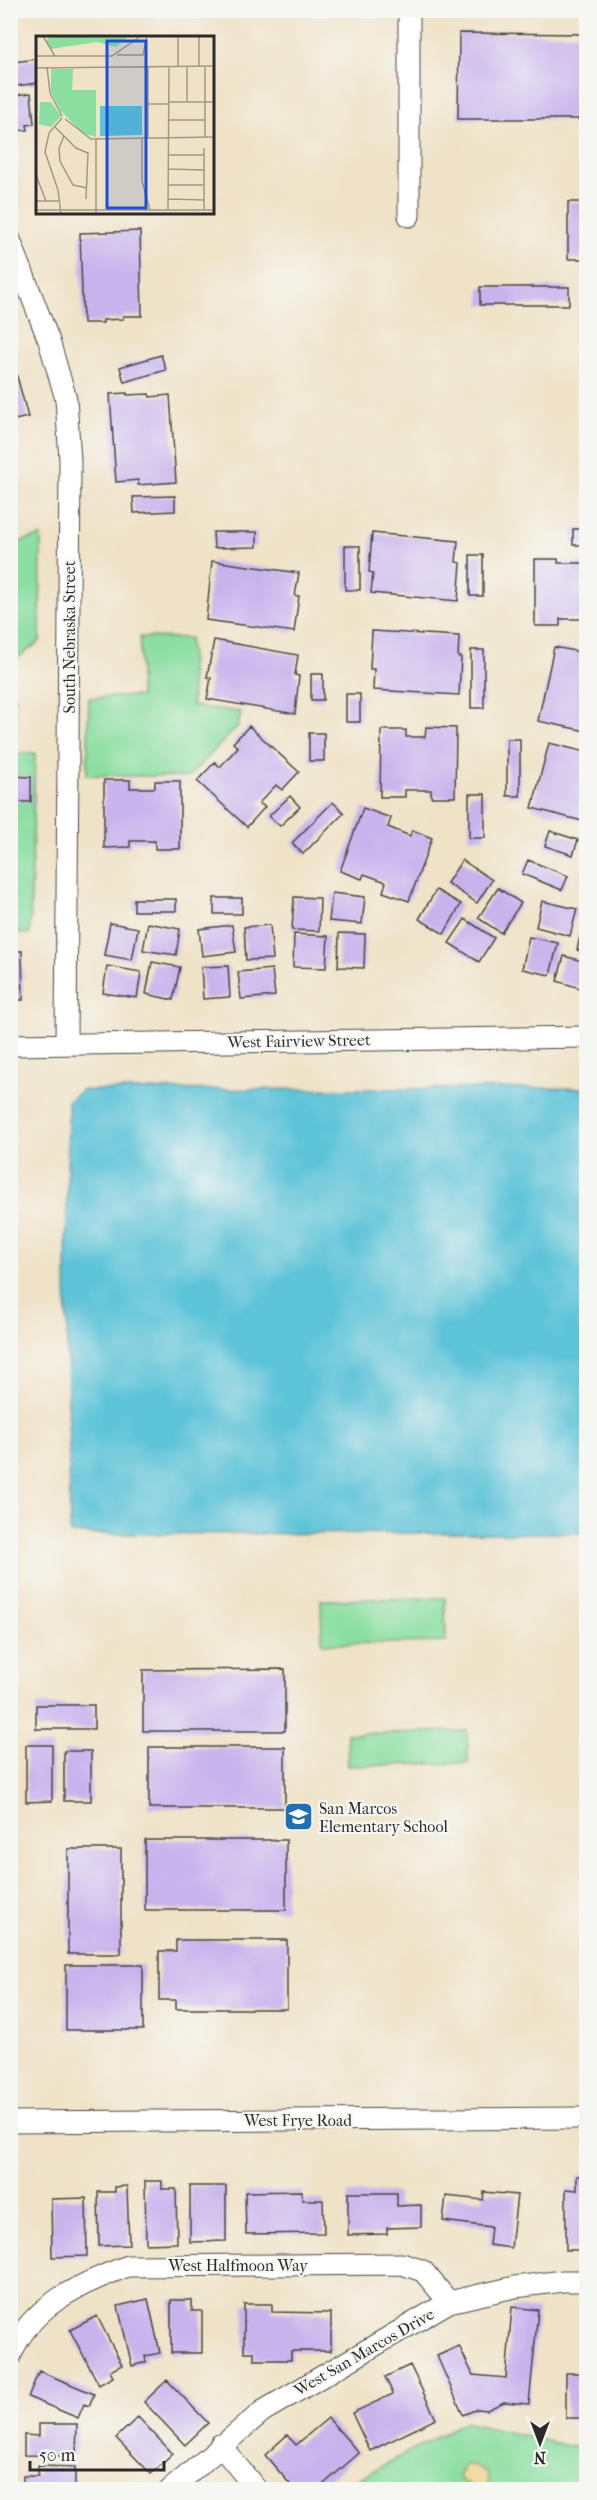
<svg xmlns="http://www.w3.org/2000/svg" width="597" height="2500" font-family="'IM FELL French Canon',serif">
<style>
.green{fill:#8adea0;stroke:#5a8466;stroke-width:1.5}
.sand{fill:#eeda9e;stroke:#8c8264;stroke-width:1.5}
.water{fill:#5bc3d8;stroke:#437782;stroke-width:1.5}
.building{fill:#c8b4ed}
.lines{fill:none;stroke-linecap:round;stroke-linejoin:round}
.minor-casing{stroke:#484642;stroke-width:23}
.minor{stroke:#fff;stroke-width:21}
.labels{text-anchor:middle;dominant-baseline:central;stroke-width:4.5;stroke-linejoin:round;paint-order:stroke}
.street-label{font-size:16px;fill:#2b2b2b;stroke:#f6f6f2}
.poi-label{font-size:16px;fill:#2b2b2b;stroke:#f6f6f2;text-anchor:start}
.inset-road{fill:none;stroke:#a19988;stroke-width:1.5}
.view{fill:#1d4ed8;fill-opacity:0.15;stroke:#1d4ed8;stroke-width:3}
.inset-edge{fill:none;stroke:#2b2b2b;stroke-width:3}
</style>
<rect width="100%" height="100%" fill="#f6f6f2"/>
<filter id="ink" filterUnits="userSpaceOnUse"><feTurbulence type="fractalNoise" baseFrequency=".0167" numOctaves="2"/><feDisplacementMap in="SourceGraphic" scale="12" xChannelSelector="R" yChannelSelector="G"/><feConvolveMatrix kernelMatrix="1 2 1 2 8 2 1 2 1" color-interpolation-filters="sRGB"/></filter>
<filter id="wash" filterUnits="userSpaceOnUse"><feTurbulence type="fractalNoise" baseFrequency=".008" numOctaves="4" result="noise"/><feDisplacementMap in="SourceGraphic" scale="24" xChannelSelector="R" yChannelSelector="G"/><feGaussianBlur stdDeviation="1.35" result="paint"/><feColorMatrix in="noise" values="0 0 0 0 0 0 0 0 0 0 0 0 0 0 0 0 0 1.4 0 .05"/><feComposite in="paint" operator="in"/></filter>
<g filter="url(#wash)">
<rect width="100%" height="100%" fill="#efe2c6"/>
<path class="green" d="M41,536l-1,105 -24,18h-5v-115z
M140,637l50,1 2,68 49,6 -3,14 -50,51 -101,-2 2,-77 51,-2z
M35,753l-5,181 -19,-1 -1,-179z
M445,1598l1,44 -124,2 -1,-44z
M467,1731l1,32 -120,3 -1,-32z
M464,2422l122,28v39l-248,1z"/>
<path class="sand" d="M465,2465h10l12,9 1,9 -3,6h-9l-15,-8 -2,-6z"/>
<path class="water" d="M586,1088v445l-516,1 -4,-263 2,-170 14,-11z"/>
<g id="blocks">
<path class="building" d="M459,33l127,1v85h-128z
M38,59v24l-22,3 -3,-24z
M31,93l3,31 -7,1 1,5 -18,1v-35z
M568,202h18v57h-18z
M140,231l2,85h-19v3l-20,1v3h-20l-3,-90z
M480,287h89v18h-89z
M10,350l18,67 -18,4z
M161,355l5,15 -42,12 -4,-15z
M127,393v2l22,-1 1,3 20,-2 6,87 -38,3v-5l-22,2 -6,-88z
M175,496v15l-41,2 -1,-16z
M573,529h13v16h-13z
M213,532h44v15l-43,1z
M372,533l86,8 -2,21 5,1 -3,38 -87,-8 2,-20 -4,-1z
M345,546h15v44h-15z
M470,555h13v41h-13z
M535,559h23v4h28v56h-26v7h-25z
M212,561l87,12 -4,23h4l-5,36 -88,-12z
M372,631l87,5 -1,21h3l-2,38 -86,-5 1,-21h-4z
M214,640l84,15 -3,20 4,1 -4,38 -88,-15 4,-21 -4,-1z
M554,647l32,6v78l-48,-10z
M471,650h13v58h-13z
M311,674h12v26h-12z
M346,694h14v28h-14z
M10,704h6v44h-6z
M249,726l50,46 -17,18 -6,-5 -17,18 6,4 -18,20 -50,-46 18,-19 5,5 18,-20 -5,-4z
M426,727l30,1 -1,69h-24v-7h-26v7h-25l1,-67h25v7h19z
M309,733h15v28h-15z
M507,739h13v57h-13z
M549,743l37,9v70l-54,-14z
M10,776l21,1v25h-21z
M104,780h26v8h25v-7h25v68h-25v-8h-25v6l-26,1z
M469,794h16v44h-16z
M290,796l10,11 -20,19 -11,-10z
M333,802l11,11 -41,41 -11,-11z
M363,808l28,10 -3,9 22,9 2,-6 20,8 -23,63 -26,-9 3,-10 -22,-8 -2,5 -22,-8z
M550,831l28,9 -5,15 -28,-9z
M462,860l30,20 -15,23 -30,-20z
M528,860l40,16 -6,14 -40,-16z
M498,888l23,15 -20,30 -23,-15z
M436,890l25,14 -17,30 -25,-15z
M332,893l33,4 -3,27 -33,-3z
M294,897l26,1 -1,33 -27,-1z
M214,898h28v16h-28z
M134,899h42v12h-42z
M542,901l35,8 -7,27 -34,-9z
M584,918h2v34l-9,-2z
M465,919l29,19 -15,24 -30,-19z
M110,923l28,5 -6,32 -28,-5z
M148,923l32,6 -4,26 -33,-5z
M232,925l4,27 -34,4 -3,-27z
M270,925l3,34 -27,1 -2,-33z
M339,933l26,1 -1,34 -26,-1z
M294,934l34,2 -2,32 -33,-1z
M529,937l29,6 -8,32 -28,-6z
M10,951h12l1,49h-13z
M564,956l22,6v28l-29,-9z
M152,962l28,5 -7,33 -27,-6z
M107,966l34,6 -4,26 -34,-5z
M228,966l2,31 -27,2 -2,-32z
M272,969l3,27 -34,3 -3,-27z
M285,1669v62h-142v-61z
M36,1705h58v24h-58z
M26,1745h26v56l-26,1z
M149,1747h136v61h-136z
M64,1751h27v50h-27z
M145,1840h141v70h-141z
M68,1849h53v105h-53z
M176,1940h111v69h-111v-9h-17v-49h17z
M66,1965h77v65h-77z
M577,2176h9v74h-20v-61l11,1z
M145,2181h17v8h14l1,54 -31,1z
M127,2186l2,59 -30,1 -1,-54h17v-5z
M190,2186h36v55l-36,1z
M302,2191v9h21l1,33 -78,1 -1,-42z
M484,2192l33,3 -6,53 -22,-3 2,-18 -48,-6 3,-25 37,4z
M348,2193h49v13l24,-1v22l-34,1v6l-39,1z
M86,2198l1,58 -35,1 -1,-58z
M148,2299l12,54 -15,3 1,6 -14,4 -14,-60z
M171,2300h21v11h10v42h-31z
M244,2304h28v8l59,1v38h-40v9h-37v-8h-10z
M512,2307l26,3 -9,94 -25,-2 -17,8 -10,-1 -14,6 -26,-59 22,-10 14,29 33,3z
M97,2316l25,49 -12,6 3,6 -14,8 -29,-55z
M410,2365l26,54 -66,32 -18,-38 41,-19 -8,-17z
M39,2371l55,23 -5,12 -5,-2 -6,14 -50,-21z
M566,2373h20v45h-20z
M167,2380l41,43 -23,22 -41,-43z
M138,2417l35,37 -22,20 -35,-36z
M328,2418l31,35 -42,37h-22l-30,-35 22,-20 9,10z
M39,2424h38l-1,32 -52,-1v-20l15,1z
M38,2466l37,1v23h-52v-14h15z"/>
</g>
</g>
<g filter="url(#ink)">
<use href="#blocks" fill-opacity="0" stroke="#484642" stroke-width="1.5"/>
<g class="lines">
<defs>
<path id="minor" d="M409,10v206
M10,240l39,101 17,58 4,62 -4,583
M10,1045l576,-8
M10,2122l576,-4
M10,2357c20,-52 70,-73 118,-91l274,-2 21,7 26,31
M220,2445l37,45
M170,2490l93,-79 186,-109 66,-15 48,-6h23"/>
</defs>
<use href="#minor" class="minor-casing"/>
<use href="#minor" class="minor"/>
</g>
</g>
<defs>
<symbol id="school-square" viewBox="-11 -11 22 22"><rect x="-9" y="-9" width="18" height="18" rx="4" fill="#1f6fb2" stroke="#f6f6f2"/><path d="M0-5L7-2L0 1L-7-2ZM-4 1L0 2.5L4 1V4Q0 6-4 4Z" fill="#fff"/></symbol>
</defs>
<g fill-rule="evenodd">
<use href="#school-square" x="282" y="1800" width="33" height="33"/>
</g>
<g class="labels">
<g class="street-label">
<text transform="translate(69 637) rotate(-90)">South Nebraska Street</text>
<text transform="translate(299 1041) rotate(-1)">West Fairview Street</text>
<text x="298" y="2120">West Frye Road</text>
<text x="238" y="2265">West Halfmoon Way</text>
<text transform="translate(364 2352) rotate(-30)">West San Marcos Drive</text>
</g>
<g class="poi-label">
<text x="319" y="1808">San Marcos<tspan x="319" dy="18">Elementary School</tspan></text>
</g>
</g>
<g transform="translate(36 36)">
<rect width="178" height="178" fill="#efe2c6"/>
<path d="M13,0h80l-13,11 -19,-5 -47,7 -4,-7zM15,33h22l-1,21h24v47l-14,-4 -22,-23 -9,-18zM4,66h11l10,14 -10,11 -12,-3z" fill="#8adea0"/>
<path d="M64,70h42v29l-42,1z" fill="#5bc3d8"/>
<path class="inset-road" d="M7,0l12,20M81,19h26l4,-19M0,20h76l29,-20M142,30v-30M163,30v-30M11,31l3,26 12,23M0,32l179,-2M133,66h46M151,66v-36M112,68h21M29,83l26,20 124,-2M132,84h37M18,90l22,22 12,5 -2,46M28,100l-5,12 1,13 13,24 14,3M169,101v-71M178,101v-35M112,102v-71M106,103v42l8,29M168,112v62M132,119h36M132,133l36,1M0,139l10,26M132,149h36M132,163l36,1M0,165h23M0,174h179M132,174l1,-143M25,178l-3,-24 -13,-38 4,-19 13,-15M60,178v-75"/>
<path class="view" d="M71,5h39v167h-39z"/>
<rect width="178" height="178" class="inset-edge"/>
</g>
<rect width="597" height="2500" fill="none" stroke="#f6f6f2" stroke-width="36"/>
<g transform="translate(540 2443) rotate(180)" stroke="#f6f6f2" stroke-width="4.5" paint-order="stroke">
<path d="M0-4.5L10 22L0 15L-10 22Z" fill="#2b2b2b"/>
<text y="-9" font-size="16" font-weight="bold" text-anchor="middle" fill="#2b2b2b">N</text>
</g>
<path d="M30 2461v9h134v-9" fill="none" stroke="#2b2b2b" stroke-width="3"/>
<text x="39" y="2461" font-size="18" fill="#2b2b2b" stroke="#f6f6f2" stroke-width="4.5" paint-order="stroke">50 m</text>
</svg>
